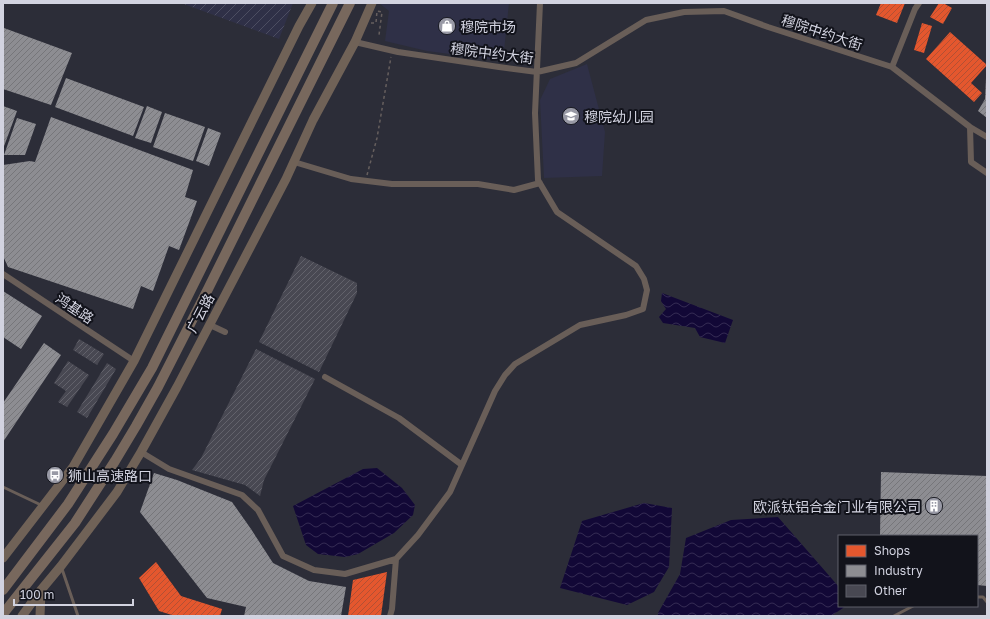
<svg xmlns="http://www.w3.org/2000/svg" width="990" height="619" font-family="'Golos Text','Noto Sans SC',sans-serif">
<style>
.built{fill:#2f3047}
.industrial{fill:url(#industrial-furrows)}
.water{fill:url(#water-waves)}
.shops{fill:url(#shops-hatch)}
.industry{fill:url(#industry-hatch)}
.building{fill:url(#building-hatch)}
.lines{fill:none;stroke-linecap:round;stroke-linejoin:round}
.path{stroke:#665f5e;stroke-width:1.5;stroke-dasharray:3 3;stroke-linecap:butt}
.lane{stroke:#695e58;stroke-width:3}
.street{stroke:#695e58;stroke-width:6}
.secondary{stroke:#706257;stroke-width:9}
.primary{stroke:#78685d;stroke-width:10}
.labels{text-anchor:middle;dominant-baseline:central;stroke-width:4;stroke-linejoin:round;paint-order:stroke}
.poi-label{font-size:14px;fill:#d2d3e0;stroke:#12131b;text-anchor:start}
.street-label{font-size:14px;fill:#d2d3e0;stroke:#12131b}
</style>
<defs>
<pattern id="industrial-furrows" width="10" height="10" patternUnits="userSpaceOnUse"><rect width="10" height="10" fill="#2f3047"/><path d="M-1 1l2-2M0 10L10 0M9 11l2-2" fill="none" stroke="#4c4d61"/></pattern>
<pattern id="water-waves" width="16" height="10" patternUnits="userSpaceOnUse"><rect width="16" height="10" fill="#120836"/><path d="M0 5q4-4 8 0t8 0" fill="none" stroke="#342b53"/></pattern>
<pattern id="shops-hatch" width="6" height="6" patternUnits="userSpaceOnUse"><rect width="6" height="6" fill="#e4572e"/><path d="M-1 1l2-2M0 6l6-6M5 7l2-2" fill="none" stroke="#b25034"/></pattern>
<pattern id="industry-hatch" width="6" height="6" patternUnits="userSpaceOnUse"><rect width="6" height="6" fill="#8d8d92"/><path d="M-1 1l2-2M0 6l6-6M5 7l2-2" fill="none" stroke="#76767a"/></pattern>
<pattern id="building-hatch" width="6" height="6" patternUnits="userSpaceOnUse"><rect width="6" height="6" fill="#484852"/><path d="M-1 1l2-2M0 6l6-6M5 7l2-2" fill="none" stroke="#62626b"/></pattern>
</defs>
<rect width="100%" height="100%" fill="#2c2d38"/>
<path class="built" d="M379,3h130l-6,58 -76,-10 -42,-10 4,-30z
M587,64l18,68 -3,44 -58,2 -4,-78 10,-21z"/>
<path class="industrial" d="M181,3h112l-14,36z"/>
<path class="water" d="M662,293l71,27 -8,23 -25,-6 -5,-9 -32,-5 -4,-6 7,-8 -5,-8z
M377,468l25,20 13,17 -2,10 -19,18 -36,21 -13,3 -27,-3 -12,-9 -13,-39 70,-37z
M644,503l28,5 -3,59 -15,25 -27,13 -67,-17 22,-67z
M778,517l61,70v19h7l-15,10h-173v-3l22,-39 6,-36 45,-18z"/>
<path class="shops" d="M881,3h24l-8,20 -21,-8z
M939,3h4l9,5 -9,16 -13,-7z
M922,23l10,3 -8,27 -10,-3z
M950,32l37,33 -16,18 11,10 -8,9 -48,-43z
M156,562l25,34 41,13 -2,7h-45l-16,-5 -20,-33z
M387,572l-6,44h-33l5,-36z"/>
<path class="industry" d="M4,28l68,25 -21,52 -48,-16v-60z
M66,78l78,29 -11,29 -78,-29z
M986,78h1v40l-9,-7 7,-12z
M3,106l14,5 -14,38z
M147,106l15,6 -11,31 -16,-5z
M165,113l40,14 -12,34 -40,-14z
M51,117l142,53 -8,27 12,4 -18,49 -10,-4 -16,45 -12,-5 -8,23 -125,-42 -5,-11v-91l27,-4 5,1z
M17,118l19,6 -11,31h-21z
M208,128l13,5 -12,33 -13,-5z
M3,291l39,25 -21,33 -18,-12z
M44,343l17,12 -58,87v-39z
M881,472l106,4v110l-10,-1v-49h-97z
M154,473l23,7 55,22 19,27 22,34 36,18 37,6 -5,29h-97l2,-9 -39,-9 -67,-86z"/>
<path class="building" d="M301,256l56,27v10l-38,79 -60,-30z
M79,339l25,15 -7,11 -24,-15z
M256,349l59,30 -51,101 -4,16 -15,-11 -53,-15 9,-12z
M68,361l21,14 -22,32 -9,-5 8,-11 -12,-8z
M107,363l9,6 -29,49 -10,-6z"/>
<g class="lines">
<path class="path" d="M371,23h5l1,-12 5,1 -3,23
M367,175l10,-37 14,-81"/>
<path class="lane" d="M3,487l38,18
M62,569l16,47
M977,597h6l4,5
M894,616l19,-10"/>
<path class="street" d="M355,42l43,10 101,15 38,5 39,-9 70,-43 38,-8 40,-1 44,16 124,40 78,60 17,10
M892,67l23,-58 4,-6
M970,127l1,35 16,11
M294,162l57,17 41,5h86l36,6 26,-7
M3,274l131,87
M210,325l15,7
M325,377l74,41 63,47
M141,452l28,17 73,26 16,15 25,46 31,14 31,4 51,-15
M390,616l2,-7 4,-50 22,-24 32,-43 45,-101 10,-16 10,-11 65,-39 46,-10 17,-6 4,-19 -3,-11 -8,-13 -79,-54 -19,-32 -3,-67 5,-110"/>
<path class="secondary" d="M3,558l70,-91 61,-106 165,-335 13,-23
M22,616l19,-26 20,-24 56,-74 24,-40 36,-65 109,-208 27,-59 42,-78 17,-39
M40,616l1,-25"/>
<path class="primary" d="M3,590l65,-86 45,-70 39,-66 181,-365
M3,614l72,-91 40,-62 21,-35 22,-39 50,-98 142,-286"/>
</g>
<defs>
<symbol id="shop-disc" viewBox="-11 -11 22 22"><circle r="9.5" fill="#9899a5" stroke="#12131b"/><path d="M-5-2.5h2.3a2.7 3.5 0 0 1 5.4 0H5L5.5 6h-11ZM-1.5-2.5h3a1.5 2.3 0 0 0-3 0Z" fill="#fff"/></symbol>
<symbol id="school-disc" viewBox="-11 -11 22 22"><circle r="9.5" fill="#9899a5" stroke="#12131b"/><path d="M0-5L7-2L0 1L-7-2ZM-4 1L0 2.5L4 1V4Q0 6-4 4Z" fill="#fff"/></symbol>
<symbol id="bus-disc" viewBox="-11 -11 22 22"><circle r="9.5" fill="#9899a5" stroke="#12131b"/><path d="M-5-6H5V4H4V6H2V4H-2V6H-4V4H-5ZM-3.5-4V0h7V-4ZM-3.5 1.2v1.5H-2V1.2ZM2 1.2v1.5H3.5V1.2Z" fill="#fff"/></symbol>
<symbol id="building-disc" viewBox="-11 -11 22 22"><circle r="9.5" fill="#9899a5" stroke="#12131b"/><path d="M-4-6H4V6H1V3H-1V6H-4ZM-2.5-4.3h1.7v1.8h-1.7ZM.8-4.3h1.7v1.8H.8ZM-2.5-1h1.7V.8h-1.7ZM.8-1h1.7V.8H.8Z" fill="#fff"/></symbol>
</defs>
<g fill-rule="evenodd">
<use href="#shop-disc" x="437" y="16" width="20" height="20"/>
<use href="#school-disc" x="561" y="106" width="20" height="20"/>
<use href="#bus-disc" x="45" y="465" width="20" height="20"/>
<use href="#building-disc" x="924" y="496" width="20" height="20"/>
</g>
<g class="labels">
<g class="poi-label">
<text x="460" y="26">穆院市场</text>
<text x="584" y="116">穆院幼儿园</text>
<text x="68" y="475">狮山高速路口</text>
<text x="921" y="506" text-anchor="end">欧派钛铝合金门业有限公司</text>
</g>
<g class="street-label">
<text transform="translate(822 32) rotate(18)">穆院中约大街</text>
<text transform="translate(492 53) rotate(7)">穆院中约大街</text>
<text transform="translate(75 308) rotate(34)">鸿基路</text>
<text transform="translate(200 313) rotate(-62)">广云路</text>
</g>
</g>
<rect width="990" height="619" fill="none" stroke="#d2d3e0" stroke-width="8"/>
<rect x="838" y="535" width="140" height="72" fill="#12131b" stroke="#5f606a"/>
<rect x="846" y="545" width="20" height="12" fill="#e4572e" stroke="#5f606a"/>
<text x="874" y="555" font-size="12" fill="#d2d3e0">Shops</text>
<rect x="846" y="565" width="20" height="12" fill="#8d8d92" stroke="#5f606a"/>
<text x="874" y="575" font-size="12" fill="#d2d3e0">Industry</text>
<rect x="846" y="585" width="20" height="12" fill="#484852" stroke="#5f606a"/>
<text x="874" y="595" font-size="12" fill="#d2d3e0">Other</text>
<path d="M14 599v6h119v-6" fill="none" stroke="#d2d3e0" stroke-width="2"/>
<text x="20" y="599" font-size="12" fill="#d2d3e0" stroke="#12131b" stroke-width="3" paint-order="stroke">100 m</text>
</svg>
